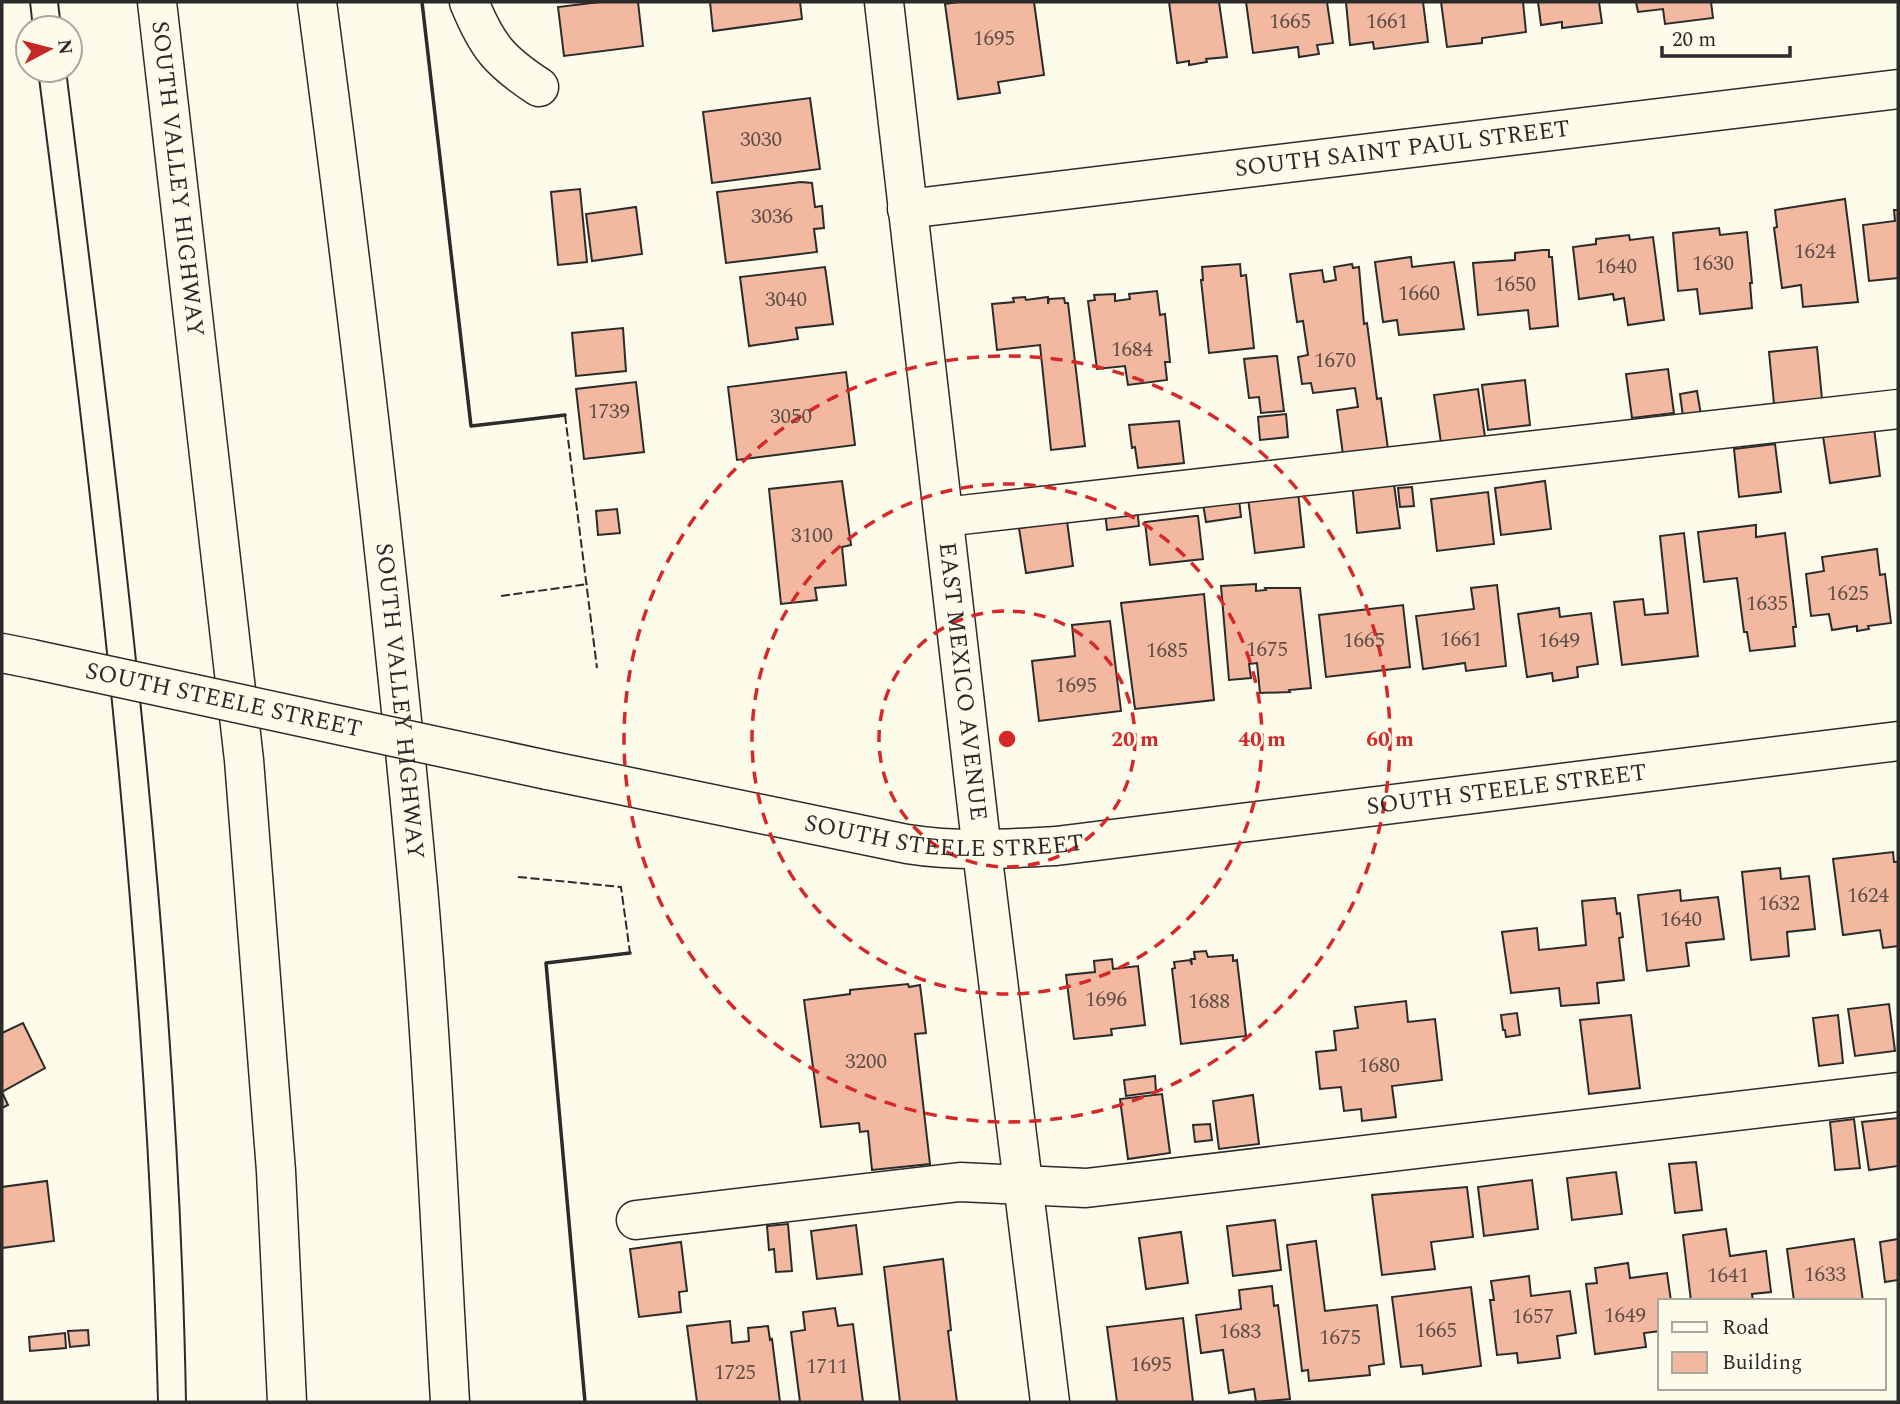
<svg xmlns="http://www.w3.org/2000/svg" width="1900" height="1404" font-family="Spectral,serif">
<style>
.building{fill:#f2b8a0;stroke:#2b2b2b;stroke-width:2}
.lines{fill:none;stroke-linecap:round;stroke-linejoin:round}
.minor-casing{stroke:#2b2b2b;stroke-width:41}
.highway-casing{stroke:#2b2b2b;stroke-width:41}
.minor{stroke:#fdfbea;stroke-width:38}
.highway{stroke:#fdfbea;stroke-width:38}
.tram{stroke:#2b2b2b;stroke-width:2}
.minor-bridge-casing{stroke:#2b2b2b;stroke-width:41;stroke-linecap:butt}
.minor-bridge{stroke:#fdfbea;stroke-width:38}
.fence{stroke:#2b2b2b;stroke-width:2;stroke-dasharray:9 3.5;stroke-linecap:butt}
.wall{stroke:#2b2b2b;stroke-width:3.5}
.ring{fill:none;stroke:#d62828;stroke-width:3.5;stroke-dasharray:12 9}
.labels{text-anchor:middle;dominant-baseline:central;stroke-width:5;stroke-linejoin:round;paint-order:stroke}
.number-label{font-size:21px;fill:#5d4e48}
.street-label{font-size:24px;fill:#2b2b2b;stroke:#fdfbea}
.centre{fill:#d62828;stroke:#fdfbea;stroke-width:3.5}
.ring-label{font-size:21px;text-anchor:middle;font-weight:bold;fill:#d62828;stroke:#fdfbea;stroke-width:5;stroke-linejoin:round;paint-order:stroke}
</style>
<rect width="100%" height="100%" fill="#fdfbea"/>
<path class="building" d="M600,2h38l5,44 -79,10 -6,-49z
M710,2h90l2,17 -89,12z
M958,2h76l10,73 -46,7 2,11 -42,6 -13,-95z
M1169,2h50l8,55 -21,2 1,3 -18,3v-4l-12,2z
M1246,2h81l6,41 -16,2 2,9 -20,3 -1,-10 -45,6z
M1346,2h77l5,40 -54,7 -1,-7 -23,3z
M1441,2h82l3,30 -44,6v5l-35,4z
M1538,2h61l3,21 -40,5v-6l-21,3z
M1636,2h75l2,16 -48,6 -2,-15 -25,3z
M810,98l10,71 -108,14 -9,-71z
M801,182l11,1 3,24 7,-1 2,22 -10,1 3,23 -91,11 -9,-71z
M580,189l7,73 -29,3 -7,-73z
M1845,199l13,103 -55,5 -2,-22 -19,3 -8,-60 3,-1 -2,-17z
M636,207l6,47 -50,7 -6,-47z
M1894,210h4v68l-29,3 -6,-56 32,-4z
M1719,228l1,7 27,-3 5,51h-2l2,25 -52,6 -3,-25 -19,2 -5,-58z
M1629,235l1,5 23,-3 11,83 -36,5 -4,-27 -10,2 -1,-6 -34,5 -6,-52 23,-3v-5z
M1543,250h6v7h3l6,69 -28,3 -2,-19 -50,5 -5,-52 42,-3v-7z
M1411,257l1,10 42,-5 10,67 -65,6 -2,-15 -14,2 -8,-60z
M1240,264l1,12 5,-1 8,73 -45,5 -8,-73h2l-1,-13z
M1352,264l1,4 6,-1 5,57 3,-1 10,76 4,-1 7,51 -45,6 -6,-45 21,-3 -3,-19 -42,5 -2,-10 -9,1 -4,-27 10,-2 -5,-34 -6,1 -7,-48 32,-4 2,12 12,-2 -2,-13z
M825,267l8,57 -37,4 2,11 -49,7 -9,-69z
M1157,291l3,24 5,-1 5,48h-5l2,18 -39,5 -3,-19 -28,3 -9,-68 7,-1 -1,-5 21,-1v7l15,-2 -1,-5z
M1025,297l1,3 22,-3v7l1,-5 15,-1 1,5h3l17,143 -34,4 -11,-105 -43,5 -5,-46 22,-2 -1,-4z
M623,328l3,43 -50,5 -4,-43z
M1817,347l5,52 -48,5 -5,-52z
M1275,356h2l7,55 -23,2 -2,-16 -10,1 -5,-39z
M1668,369l6,44 -42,5 -6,-44z
M846,372l9,73 -118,15 -9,-73z
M1525,380l5,45 -42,5 -6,-45z
M636,382l8,70 -60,7 -8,-70z
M1478,389l7,48 -44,6 -7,-48z
M1697,391l4,24 -18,2 -3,-23z
M1286,414l2,23 -28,3 -2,-23z
M1179,421l5,42 -46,5 -3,-21 -3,1 -3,-23z
M1874,428l6,48 -50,7 -7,-47z
M1775,444l6,48 -42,5 -5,-48z
M1393,477l7,51 -43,5 -5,-51z
M842,481l9,64 -9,2 4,38 -31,3 2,12 -36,4 -12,-115z
M1545,481l6,48 -50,6 -6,-47z
M1412,487l2,19 -14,1 -2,-19z
M1298,492l6,55 -49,6 -7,-55z
M1488,492l6,52 -57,7 -6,-52z
M1239,499l2,18 -35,5 -3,-18z
M1137,508l2,18 -32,4 -2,-18z
M617,509l3,24 -22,2 -2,-24z
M1195,516h3l5,43 -53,6 -5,-43z
M1067,521l6,45 -47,7 -7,-45z
M1756,525v12l29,-4 11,94h-3l2,19 -45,5 -3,-19h-3l-7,-54 -33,4 -6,-50z
M1684,533l14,123 -76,9 -8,-63 29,-3 2,16 23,-2 -8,-77z
M1877,549l3,26 5,-1 6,49 -23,3 1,3 -12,2v-5l-25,4 -3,-16 -18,2 -5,-42 18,-3 -2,-14z
M1256,584v7l10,-1 -1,-2h35l11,100 -22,2 1,2 -30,1 -3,-30 -8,1 2,14 -22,2 -8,-94z
M1497,585l9,81 -40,5 -1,-8 -42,6 -7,-53 58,-7 -3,-21z
M1204,594l10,106 -79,9 -14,-106z
M1403,605l7,62 -84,10 -7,-62z
M1559,608l1,9 31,-4 7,51 -21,3 1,10 -25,4 -1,-8 -25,4 -9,-63z
M1110,621l11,90 -82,10 -7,-60 43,-5 -3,-31z
M1893,852l1,10h4v84l-15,2 -3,-18 -37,5 -10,-76z
M1780,868l1,11 28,-3 6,53 -28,3 2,24 -38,4 -9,-88z
M1680,890l1,11 37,-4 6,42 -38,4 3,23 -42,5 -9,-76z
M1615,898l2,16 3,-1 3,24 -4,1 5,42 -27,3 2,20 -38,3 -2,-18 -48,5 -9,-61 35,-4 2,22 47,-5 -4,-44z
M1206,951l2,6 25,-2v6l4,-1 9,76 -65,8 -9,-75 3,-1 -1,-6 16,-2 2,5 -1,-6h4l-1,-7z
M1112,959l1,10 25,-3 7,59 -34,4 1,6 -38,4 -8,-64 29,-3 -1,-11z
M908,984l1,3 11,-2 6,48 -11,1 15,130 -58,6 -4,-39 -8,1 -1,-9 -38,4 -17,-127 46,-6v-4z
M1406,1001l2,21 27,-3 7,61 -50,6 4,31 -34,4 -1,-12 -17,2 -3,-24 -21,2 -4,-37 20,-2 -2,-19 24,-3 -3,-21z
M1889,1004l6,47 -40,5 -7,-47z
M1517,1013l3,22 -14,2 -1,-7h-2l-2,-15z
M1631,1015l9,73 -51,6 -9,-74z
M1838,1015l5,48 -24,3 -6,-48z
M23,1023l22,45 -43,24 6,13 -6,3v-75z
M1155,1076l1,16 -30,4 -2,-16z
M1162,1094l8,59 -42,6 -8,-60z
M1253,1095l6,49 -40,5 -6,-48z
M1898,1118v48l-29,4 -7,-48z
M1854,1119l6,49 -25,2 -5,-48z
M1210,1124l2,16 -17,2 -2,-17z
M1696,1162l6,48 -27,3 -6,-49z
M1616,1172l6,42 -50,6 -5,-42z
M1532,1180l6,49 -54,7 -6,-49z
M47,1181l7,60 -52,7v-61z
M1467,1187l6,50 -42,5 4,27 -53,6 -10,-80z
M1275,1220l6,50 -48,6 -6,-50z
M788,1224l4,47 -16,1 -2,-23 -5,1 -2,-24z
M856,1225l6,49 -45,5 -6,-48z
M1726,1229l4,27 36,-5 5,41 -19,2 1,7h-62l-8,-66z
M1181,1232l7,51 -42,6 -7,-51z
M1854,1239l9,62h-69l-7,-52z
M1898,1239v41l-13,2 -5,-40z
M1316,1241l9,70 52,-6 7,59 -15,2 1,9 -61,6 -1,-11 -6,1 -15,-126z
M681,1242l6,49 -8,1 2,20 -42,5 -9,-68z
M943,1259l8,71 -3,1 9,71h-57l-16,-135z
M1628,1263l2,15 37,-5 4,28h-11v30l-16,2 2,14 -51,7 -9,-70 11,-1 -2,-15z
M1529,1276l2,20 39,-5 6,42 -19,3 3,22 -42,5 -1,-10 -20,2 -7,-55h4l-3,-19z
M1272,1286l2,20 4,-1 12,94 -34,3 -2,-13 -25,4 -6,-43 -22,3 -5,-38 45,-6 -2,-19z
M1471,1287l10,79 -58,8 -1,-9 -21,2 -9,-70z
M835,1308l3,18 15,-2 10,78h-63l-9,-70 14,-2 -2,-18z
M1183,1318l10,84h-76l-10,-75z
M730,1321l2,22 17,-2 -1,-13 20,-2 2,14 2,-1 8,63h-83l-10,-76z
M88,1330l1,15 -19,2 -2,-16z
M65,1333l1,15 -36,3 -1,-14z"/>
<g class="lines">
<defs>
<g id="minor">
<path d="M469,2c18,44 30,59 70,85"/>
<path id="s1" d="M884,2l98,849 68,551"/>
<path id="s2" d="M907,209l991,-120"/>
<path d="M944,517l954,-108"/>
<path d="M2,653l30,6"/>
<path id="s3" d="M547,770l360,74c50,8 98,5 149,2l842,-105"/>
<path d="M636,1220l324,-38 126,6 812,-96"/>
</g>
<g id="highway">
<path id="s4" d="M157,2l87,758 32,411 11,231"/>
<path id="s5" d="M317,2c39,294 74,589 101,885 15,171 22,343 32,515"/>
</g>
</defs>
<use href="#minor" class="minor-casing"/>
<use href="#highway" class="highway-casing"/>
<use href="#minor" class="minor"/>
<use href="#highway" class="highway"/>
<path class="tram" d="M30,2l3,26
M58,2l3,26
M38,70c57,443 109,886 120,1332
M66,70c55,443 112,886 120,1332"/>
<defs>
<g id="minor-bridge">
<path id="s6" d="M32,659l515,111"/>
</g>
</defs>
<use href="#minor-bridge" class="minor-bridge-casing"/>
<use href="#minor-bridge" class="minor-bridge"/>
<path class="fence" d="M565,415l32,253
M501,596l87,-12
M518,877l103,10 9,66"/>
<path class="wall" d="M422,2l49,424 94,-11
M585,1402l-39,-439 84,-10"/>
</g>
<g class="ring">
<circle cx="1007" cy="739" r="128"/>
<circle cx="1007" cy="739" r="255"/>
<circle cx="1007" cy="739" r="383"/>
</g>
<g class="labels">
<g class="number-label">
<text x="1290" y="22">1665</text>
<text x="1387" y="22">1661</text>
<text x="994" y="39">1695</text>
<text x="761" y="140">3030</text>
<text x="772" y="217">3036</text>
<text x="1815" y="252">1624</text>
<text x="1713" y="264">1630</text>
<text x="1616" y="267">1640</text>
<text x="1515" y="285">1650</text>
<text x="1419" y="294">1660</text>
<text x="786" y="300">3040</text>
<text x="1132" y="350">1684</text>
<text x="1335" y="361">1670</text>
<text x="609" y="412">1739</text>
<text x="791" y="417">3050</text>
<text x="812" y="536">3100</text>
<text x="1848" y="594">1625</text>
<text x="1767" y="604">1635</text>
<text x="1461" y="640">1661</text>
<text x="1364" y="641">1665</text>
<text x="1559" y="641">1649</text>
<text x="1267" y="650">1675</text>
<text x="1167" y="651">1685</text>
<text x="1076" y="686">1695</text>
<text x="1868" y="896">1624</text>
<text x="1779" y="904">1632</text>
<text x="1681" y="920">1640</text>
<text x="1106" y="1000">1696</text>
<text x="1209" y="1002">1688</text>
<text x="866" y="1062">3200</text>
<text x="1379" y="1066">1680</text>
<text x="1825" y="1275">1633</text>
<text x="1728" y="1276">1641</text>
<text x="1625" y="1316">1649</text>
<text x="1533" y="1317">1657</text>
<text x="1436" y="1331">1665</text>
<text x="1240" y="1332">1683</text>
<text x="1340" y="1338">1675</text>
<text x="1151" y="1365">1695</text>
<text x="827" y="1367">1711</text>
<text x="735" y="1373">1725</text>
</g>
<g class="street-label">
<text stroke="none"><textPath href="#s2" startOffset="499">SOUTH SAINT PAUL STREET</textPath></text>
<text stroke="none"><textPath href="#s4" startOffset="178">SOUTH VALLEY HIGHWAY</textPath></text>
<text stroke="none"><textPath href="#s1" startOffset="684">EAST MEXICO AVENUE</textPath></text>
<text stroke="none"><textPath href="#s6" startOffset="196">SOUTH STEELE STREET</textPath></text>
<text stroke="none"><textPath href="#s5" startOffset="704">SOUTH VALLEY HIGHWAY</textPath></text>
<text stroke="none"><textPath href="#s3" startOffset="971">SOUTH STEELE STREET</textPath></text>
<text stroke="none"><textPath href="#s3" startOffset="404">SOUTH STEELE STREET</textPath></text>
</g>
</g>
<circle cx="1007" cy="739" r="10" class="centre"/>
<g class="ring-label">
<text x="1135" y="746">20 m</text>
<text x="1262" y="746">40 m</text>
<text x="1390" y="746">60 m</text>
</g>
<rect width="1900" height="1404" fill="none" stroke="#2b2b2b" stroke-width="7"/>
<rect x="1658" y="1299" width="228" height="91" fill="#fdfbea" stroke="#a9a89e" stroke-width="2"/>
<rect x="1672" y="1322" width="35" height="10" fill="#fdfbea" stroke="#a9a89e" stroke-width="2"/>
<text x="1722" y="1334" font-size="21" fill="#2b2b2b">Road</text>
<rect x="1672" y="1352" width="35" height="21" fill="#f2b8a0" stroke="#a9a89e" stroke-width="2"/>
<text x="1722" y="1369" font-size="21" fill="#2b2b2b">Building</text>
<g transform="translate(49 49) rotate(83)"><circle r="33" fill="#fdfbea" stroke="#a9a89e" stroke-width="2"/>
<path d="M0-5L12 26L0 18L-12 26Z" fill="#c62828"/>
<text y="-10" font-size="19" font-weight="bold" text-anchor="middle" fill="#2b2b2b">N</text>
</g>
<path d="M1662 46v10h128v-10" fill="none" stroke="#2b2b2b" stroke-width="3.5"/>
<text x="1672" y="46" font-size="21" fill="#2b2b2b" stroke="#fdfbea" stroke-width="5" paint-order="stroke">20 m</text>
</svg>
